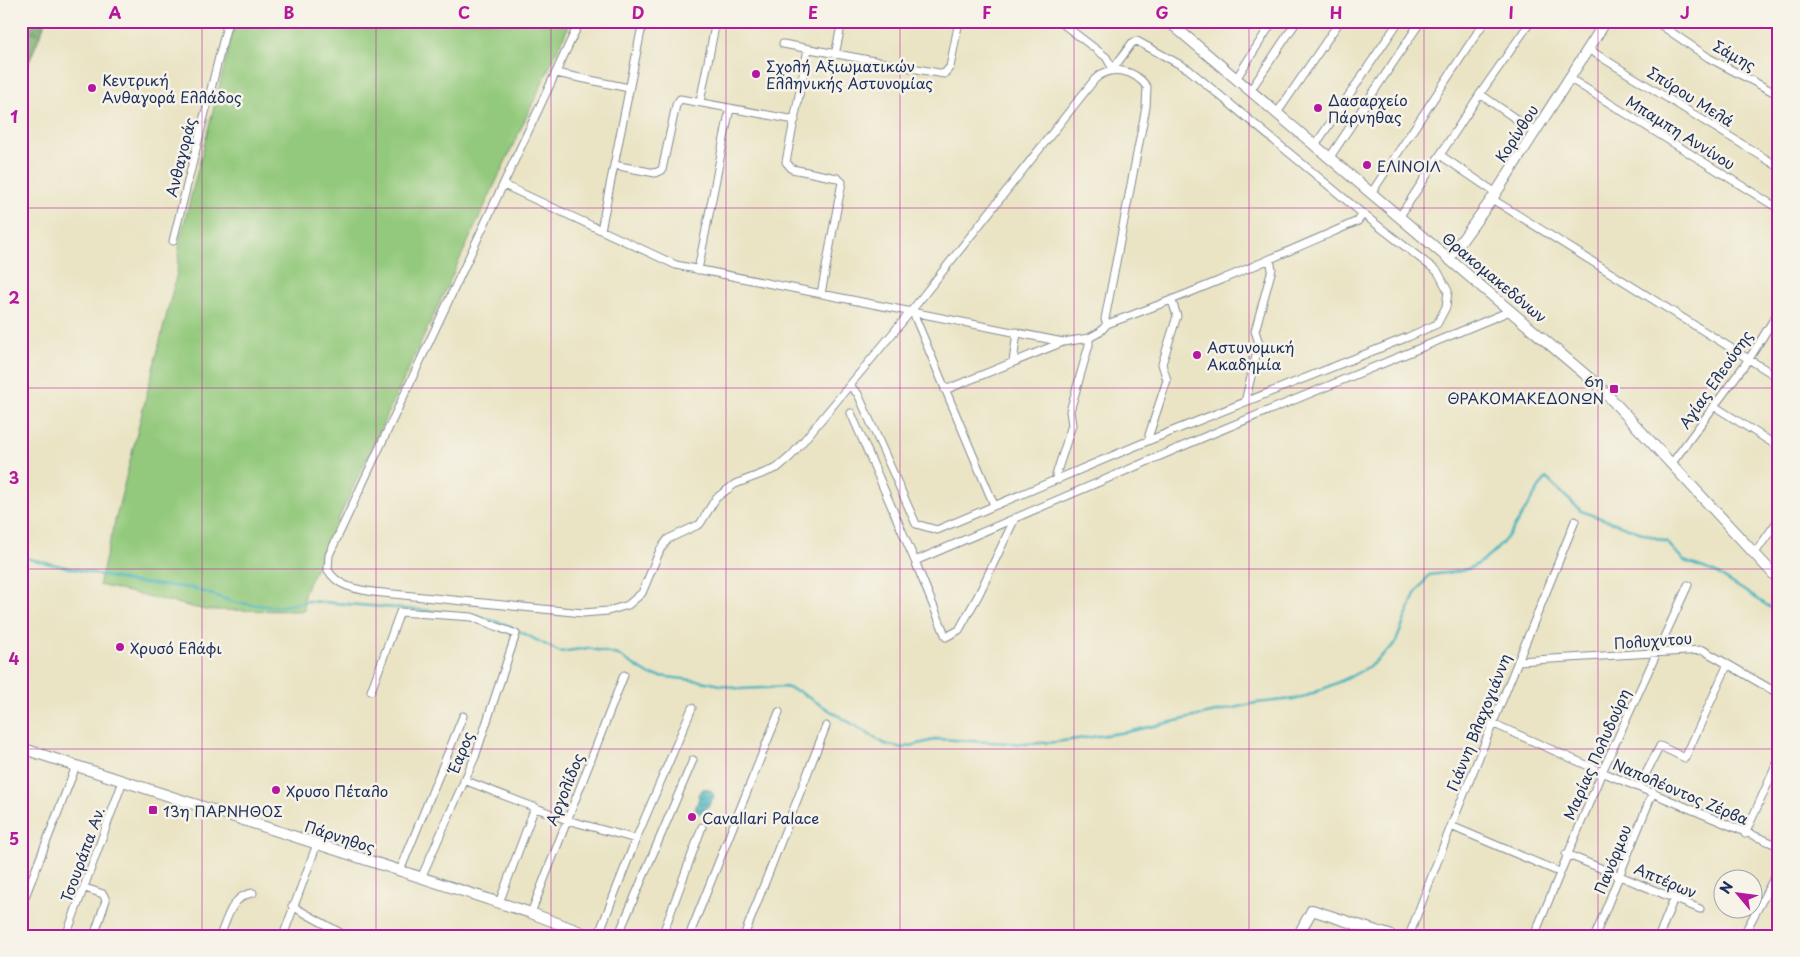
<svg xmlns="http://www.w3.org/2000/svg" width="1800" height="957" font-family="'Playpen Sans',sans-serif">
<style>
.grass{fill:#93c97c;stroke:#577c6d}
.forest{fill:url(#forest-firs);stroke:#486e65}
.water{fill:url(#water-rules);stroke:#30718e}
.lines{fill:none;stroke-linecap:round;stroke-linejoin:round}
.stream{stroke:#44b3be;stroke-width:2.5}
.street-casing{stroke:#828a92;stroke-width:9}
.secondary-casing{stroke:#828a92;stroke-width:12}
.street{stroke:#fff;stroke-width:7}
.secondary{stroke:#fff;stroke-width:10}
.grid{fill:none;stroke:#b5179e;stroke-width:1;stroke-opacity:0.55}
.poi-dot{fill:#b5179e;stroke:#f7f3e8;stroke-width:2}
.labels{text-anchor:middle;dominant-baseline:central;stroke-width:5;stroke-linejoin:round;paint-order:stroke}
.street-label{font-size:15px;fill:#1b2f5e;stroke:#f7f3e8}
.poi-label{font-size:15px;fill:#1b2f5e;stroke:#f7f3e8;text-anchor:start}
.neatline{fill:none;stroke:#b5179e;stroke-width:2}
.grid-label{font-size:16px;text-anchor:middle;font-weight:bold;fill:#b5179e}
</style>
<defs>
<pattern id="forest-firs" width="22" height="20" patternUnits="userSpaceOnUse" patternTransform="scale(1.25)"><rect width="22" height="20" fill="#76ad6c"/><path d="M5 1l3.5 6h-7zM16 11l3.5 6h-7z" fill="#608d5c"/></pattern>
<pattern id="water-rules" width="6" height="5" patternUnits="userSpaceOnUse" patternTransform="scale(1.25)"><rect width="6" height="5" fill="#44b3be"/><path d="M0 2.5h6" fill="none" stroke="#38929e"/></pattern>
</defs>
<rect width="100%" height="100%" fill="#f7f3e8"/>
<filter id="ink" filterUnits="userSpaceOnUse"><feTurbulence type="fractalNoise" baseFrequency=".02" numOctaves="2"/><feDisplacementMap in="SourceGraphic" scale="10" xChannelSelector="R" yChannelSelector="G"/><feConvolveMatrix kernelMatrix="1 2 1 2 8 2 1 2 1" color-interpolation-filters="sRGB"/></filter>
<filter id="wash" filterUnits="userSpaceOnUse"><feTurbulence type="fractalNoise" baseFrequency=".0096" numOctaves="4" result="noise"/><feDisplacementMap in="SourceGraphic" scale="20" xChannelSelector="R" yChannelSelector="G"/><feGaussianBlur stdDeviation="1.12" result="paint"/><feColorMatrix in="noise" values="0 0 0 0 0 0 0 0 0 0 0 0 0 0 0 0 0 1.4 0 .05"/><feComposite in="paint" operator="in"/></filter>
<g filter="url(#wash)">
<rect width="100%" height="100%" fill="#eae4c5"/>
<path class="grass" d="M236,21h335l-267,572v18l-99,-1 -106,-25 78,-312 3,-34z"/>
<path class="forest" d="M21,21h25l-25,61z"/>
<path class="water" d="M704,788l8,3 2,6 -8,12 -6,5 -5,-4c1,-7 5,-9 3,-16z"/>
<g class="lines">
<path class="stream" d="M21,557l111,25 60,6 45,15 40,4 32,-6 137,11
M476,616l29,8 55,28 28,-4 30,7 32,20 51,6 39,8 45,-2 13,4 87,53 17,4 36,-9 88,5 30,-2 71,-10 129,-29 46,-5 48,-21 20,-11 25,-22 20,-50 14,-19c12,-2 30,-2 41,-7 37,-16 53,-59 76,-90l35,33 86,31 17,19 31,11 64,41"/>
</g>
</g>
<g filter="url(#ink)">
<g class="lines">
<defs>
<path id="street" d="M580,21l-251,534 -1,15c10,17 28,19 45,22l210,21 25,-2 20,-6 14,-12 18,-43 8,-11 32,-15 16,-26 19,-14 42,-16 14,-12 121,-146 183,-231c16,-15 40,-9 52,8l-1,20 -41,212 2,5
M1655,21l54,37 70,37
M783,44l161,30 6,-7 9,-46
M808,49l-22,113 6,7 45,9 5,4 -21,112
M1588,49l191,118
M835,55l7,-34
M556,73l73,15
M1569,78l210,131
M1236,79l37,-58
M1250,91l47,-70
M1480,94l55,38
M700,102l16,-81
M1277,113l63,-92
M1316,144l83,-123
M1440,155l56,38
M1330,157l91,-136
M614,165l41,8 7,-3 14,-65 4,-6 115,21
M504,185l172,80 387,77
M1372,192l113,-171
M1492,199l287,179
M1400,216l80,-122 51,-73
M601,230l42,-209
M173,241l55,-220
M698,270l32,-162
M912,310l82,195
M1013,362l4,-30
M850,386l8,8 58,130 21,6 213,-90 258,-103 29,-13 9,-17 2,-16 -10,-19 -75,-58 -175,-145 -51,-28 -5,2 -19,26 -7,-12 -47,-36
M945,390l118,-48 26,-4 11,-6 7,-8c85,-30 168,-67 251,-103l5,-7
M1245,402l14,-59 -4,-12 17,-62 -2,-9
M1714,406l65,41
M851,413l64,148 294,-126 301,-124
M1150,440l-1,-5 18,-55 -5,-16 15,-48 -5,-15
M1672,463l77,-104 30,-48
M1058,480l-2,-5 16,-50 -2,-14 19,-66v-7
M1755,553l24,-34
M915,561l31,76 13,-7 20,-36 36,-76
M1518,661l185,-11 76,44
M371,691l29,-79 72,5 44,17 -41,123 -54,121
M1492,723l110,49 177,74
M464,780l103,40 69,19
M1639,787l21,-41 25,12 42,-92
M1451,826l108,46
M1745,834l34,-75
M1566,854l134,55
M400,871l63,-155
M85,888l18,6 3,6 -12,36
M499,903l36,-96
M292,906l54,30
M21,907l55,-141
M531,913l93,-238
M66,936l57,-155
M220,936c7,-17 12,-41 33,-43
M283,936l34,-92
M598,936l38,-97 56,-131
M618,936l75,-176
M662,936l40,-109
M689,936l90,-224
M744,936l82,-210
M1409,936l42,-110 124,-305
M1534,936l68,-164 86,-187
M1595,936l58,-144
M1659,936l15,-38
M1743,936l36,-67"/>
<path id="secondary" d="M1168,21l432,366 179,193
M1449,258l43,-59 114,-178
M21,748l510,165 60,23
M1298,936l14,-26 80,26"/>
</defs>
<use href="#street" class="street-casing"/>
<use href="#secondary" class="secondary-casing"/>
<use href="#street" class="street"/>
<use href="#secondary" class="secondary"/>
</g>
</g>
<path class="grid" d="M202,21v915M376,21v915M551,21v915M726,21v915M900,21v915M1074,21v915M1249,21v915M1424,21v915M1598,21v915M21,208h1758M21,388h1758M21,569h1758M21,749h1758"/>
<g class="poi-dot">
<circle cx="756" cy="74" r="5"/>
<circle cx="92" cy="88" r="5"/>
<circle cx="1318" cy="108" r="5"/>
<circle cx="1367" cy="165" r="5"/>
<circle cx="1197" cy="355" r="5"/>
<rect x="1609" y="384" width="10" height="10" rx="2.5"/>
<circle cx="120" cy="647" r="5"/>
<circle cx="276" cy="790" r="5"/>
<rect x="148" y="805" width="10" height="10" rx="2.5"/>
<circle cx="692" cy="817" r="5"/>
</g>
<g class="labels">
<g class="street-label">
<text transform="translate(1735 55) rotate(29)">Σάμης</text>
<text transform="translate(1691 96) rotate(32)">Σπύρου Μελά</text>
<text transform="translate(1681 132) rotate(32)">Μπαμπη Αννίνου</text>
<text transform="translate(1516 133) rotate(-57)">Κορίνθου</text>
<text transform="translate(180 157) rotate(-76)">Ανθαγοράς</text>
<text transform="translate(1495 277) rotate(40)">Θρακομακεδόνων</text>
<text transform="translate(1715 379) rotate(-55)">Αγίας Ελεούσης</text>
<text transform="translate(1653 640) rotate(-4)">Πολυχντου</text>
<text transform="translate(1478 722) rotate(-68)">Γιάννη Βλαχογιάννη</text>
<text transform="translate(460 752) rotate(-68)">Έαρος</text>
<text transform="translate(1596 754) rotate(-66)">Μαρίας Πολυδούρη</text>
<text transform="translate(564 789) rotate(-68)">Αργολίδος</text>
<text transform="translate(1681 791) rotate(23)">Ναπολέοντος Ζέρβα</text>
<text transform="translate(340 836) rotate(18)">Πάρνηθος</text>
<text transform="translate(82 854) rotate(-70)">Τσουράπα Αν.</text>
<text transform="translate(1612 859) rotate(-68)">Πανόρμου</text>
<text transform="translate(1666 880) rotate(23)">Απτέρων</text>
</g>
<g class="poi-label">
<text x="766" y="65">Σχολή Αξιωματικών<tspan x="766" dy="17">Ελληνικής Αστυνομίας</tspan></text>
<text x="102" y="79">Κεντρική<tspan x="102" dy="17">Ανθαγορά Ελλάδος</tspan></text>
<text x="1328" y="99">Δασαρχείο<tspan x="1328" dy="17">Πάρνηθας</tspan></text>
<text x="1377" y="165">ΕΛΙΝΟΙΛ</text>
<text x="1207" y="346">Αστυνομική<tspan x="1207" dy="17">Ακαδημία</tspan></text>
<text x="1604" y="380" text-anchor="end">6η<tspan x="1604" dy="17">ΘΡΑΚΟΜΑΚΕΔΟΝΩΝ</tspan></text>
<text x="130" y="647">Χρυσό Ελάφι</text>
<text x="286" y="790">Χρυσο Πέταλο</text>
<text x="163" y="810">13η ΠΑΡΝΗΘΟΣ</text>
<text x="702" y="817">Cavallari Palace</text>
</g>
</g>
<rect width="1800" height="957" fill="none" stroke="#f7f3e8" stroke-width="55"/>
<g transform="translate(1738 894) rotate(299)"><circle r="24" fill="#f7f3e8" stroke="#9fa5b1"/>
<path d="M0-4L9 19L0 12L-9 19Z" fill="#b5179e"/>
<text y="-8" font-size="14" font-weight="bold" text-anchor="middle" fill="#1b2f5e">N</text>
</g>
<rect x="28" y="28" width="1744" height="902" class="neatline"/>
<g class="grid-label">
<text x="115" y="19">A</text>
<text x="289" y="19">B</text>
<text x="464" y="19">C</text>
<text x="638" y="19">D</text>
<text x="813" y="19">E</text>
<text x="987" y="19">F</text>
<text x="1162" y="19">G</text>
<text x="1336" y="19">H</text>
<text x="1511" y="19">I</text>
<text x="1685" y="19">J</text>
<text x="14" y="123">1</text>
<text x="14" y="304">2</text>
<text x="14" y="484">3</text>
<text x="14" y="665">4</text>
<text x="14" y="845">5</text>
</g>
</svg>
